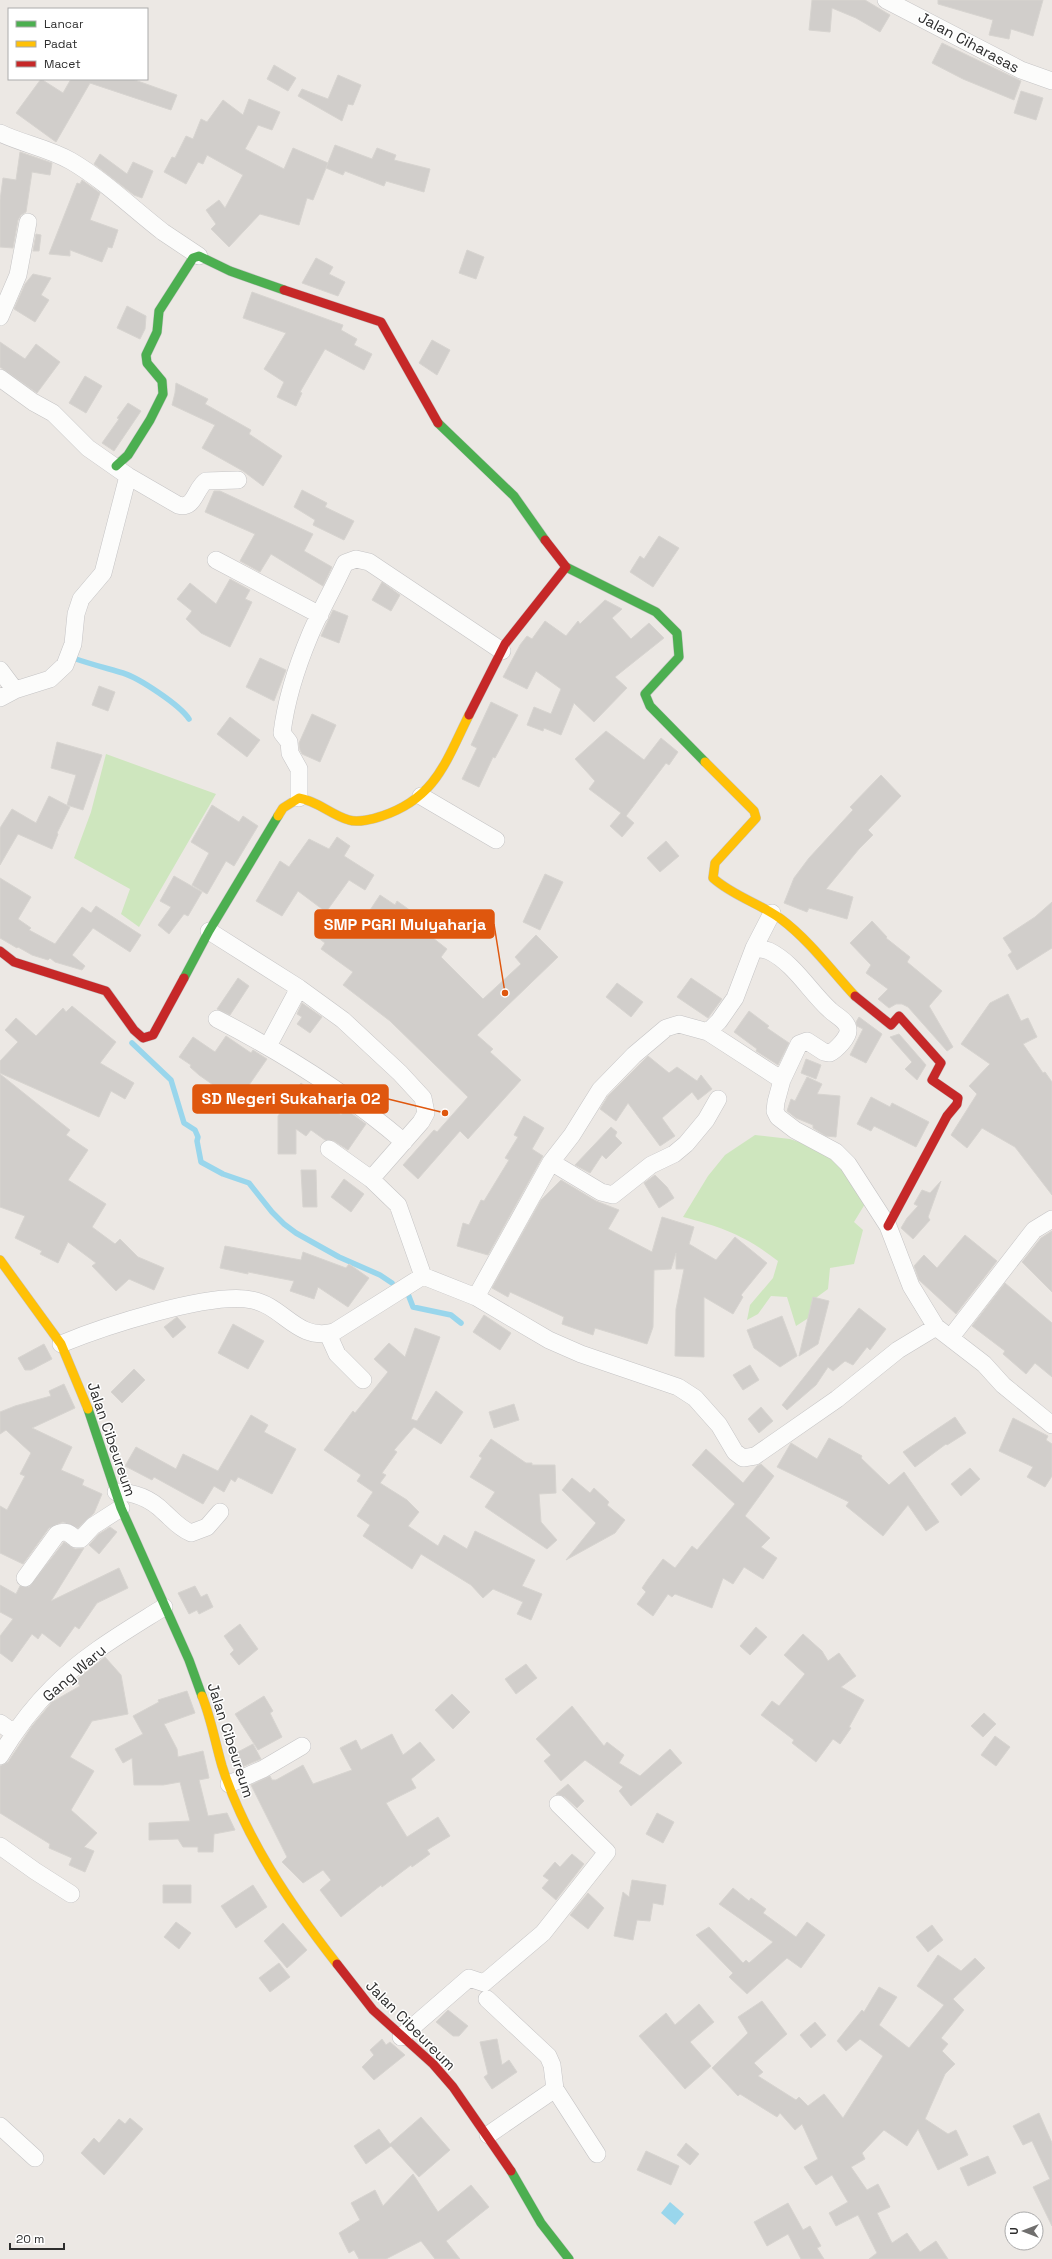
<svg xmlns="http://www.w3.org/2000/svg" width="1052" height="2259" font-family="'Space Grotesk',sans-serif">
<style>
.green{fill:#cee6be}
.water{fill:#99d6ec}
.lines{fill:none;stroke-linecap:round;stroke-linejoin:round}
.stream{stroke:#99d6ec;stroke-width:5.5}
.building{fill:#d1cecb;stroke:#d7d4d0}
.street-casing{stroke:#c5c4c5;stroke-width:18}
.fast-casing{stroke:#c5c4c5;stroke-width:10}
.slow-casing{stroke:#c5c4c5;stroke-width:10}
.jam-casing{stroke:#c5c4c5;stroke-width:10}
.street{stroke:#fcfcfb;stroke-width:17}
.fast{stroke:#4caf50;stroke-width:9}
.slow{stroke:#ffc107;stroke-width:9}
.jam{stroke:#c62828;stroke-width:9}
.labels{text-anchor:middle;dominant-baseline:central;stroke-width:3;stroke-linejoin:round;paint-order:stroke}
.street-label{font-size:15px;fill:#2e2e2e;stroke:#fff}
.leader{fill:none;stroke:#df570e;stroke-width:1.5}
.callout-dot{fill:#df570e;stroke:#fff;stroke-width:1.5}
.callout{fill:#df570e;stroke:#df570e;stroke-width:1.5}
.callout-label{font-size:16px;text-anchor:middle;font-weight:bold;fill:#fff}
</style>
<rect width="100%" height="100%" fill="#ece8e4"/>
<path class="green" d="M106,754l110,40 -77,133 -18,-13 9,-25 -56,-31 17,-46z
M755,1135l35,4 46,16 32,44 -14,23 9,8 -9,34 -24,4 -2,21 -15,11 -3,17 -14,9 -9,-29 -16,-1 -13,18 -11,6 3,-15 23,-27 5,-17c-32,-25 -56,-34 -95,-44l25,-41 17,-21z"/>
<path class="water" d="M670,2202l14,12 -9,11 -14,-12z"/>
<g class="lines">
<path class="stream" d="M73,658c17,6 33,10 50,15 16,5 57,32 66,46
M132,1043l39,37 13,43 11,7 3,7 -1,4 4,21 22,12 26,9 23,29 12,12 12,9 43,24 41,18 12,8
M406,1293l2,1 5,13 38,8 10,8"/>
</g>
<path class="building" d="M812,0h53l25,15 -10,17 -24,-14 -24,-10 -2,24 -21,-2z
M938,0h105l-10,36 -22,-7 -2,10 -20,-4 4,-15 -55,-16z
M942,43l79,38 -7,19 -51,-21 -31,-16z
M274,65l22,13 -8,13 -21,-12z
M338,75l23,10 -8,20 -5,-1 -6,17 -44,-25 4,-7 26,10z
M41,79l22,14 8,-14h61l45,16 -6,15 -81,-27 -34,59 -40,-29z
M1021,91l22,7 -7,22 -22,-7z
M249,99l31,13 -8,18 -14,-5 -13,24 39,20 9,-21 35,15 -15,37 -6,-2 -8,27 -39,-11 -31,33 -18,-18 5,-5 -10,-14 13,-10 6,8 18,-33 -36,-20 -4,9 -5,-2 -12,22 -22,-12 8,-15 3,1 11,-22 7,3 8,-20 6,3 16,-22 20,15z
M335,145l37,14 5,-11 19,7 -2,5 36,9 -6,23 -38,-11 -2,5 -39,-15 -2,4 -17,-7z
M20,152l32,11 -2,12 -18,-3 -6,40 -5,3 -3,5 -5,28 -13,-1v-47l3,-22 13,2z
M100,154l27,20 6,-12 20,9 -11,27 -8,-3 -40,-31z
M82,180l18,13 -10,27 28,10 -6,18 -4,-1 -6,15 -32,-12v6l-21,-2 28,-71 3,1z
M36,234l5,1 -2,16h-6z
M467,250l17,7 -8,22 -17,-6z
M316,258l17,9 -4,7 16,8 -7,14 -36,-13z
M33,274l18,4 -10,17 8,5 -14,22 -21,-13 11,-25z
M252,292l91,33 -2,5 16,9 -3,6 18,9 -8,16 -39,-21 -25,43 2,1 -6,13 -19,-9 7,-15 -20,-13 22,-36 -43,-15z
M127,306l19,10 -1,13 -5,10 -23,-11z
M432,340l18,10 -13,25 -18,-12z
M0,342l25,17 11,-15 24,18 -23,31 -37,-26z
M85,376l17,10 -16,27 -17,-10z
M176,383l32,16 -3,5 46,26 -2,4 33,22 -19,30 -20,-15 -41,-23 13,-23 -43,-20 3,-12z
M128,403l13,8 -27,40 -12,-8 17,-24 -2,-1z
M302,490l25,13 -2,4 29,14 -10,19 -31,-15 2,-5 -21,-13z
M214,491h6l93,43 -9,17 28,16 -9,19 -52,-32 -11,18 -20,-11 15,-27 -50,-22z
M659,536l20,12 -26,39 -23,-15 10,-16 4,3z
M230,579l20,11 -5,9 7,3 -22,45 -29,-14 -15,-14 6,-8 -15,-12 13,-16 26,21z
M382,582l18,13 -9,16 -19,-11z
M605,600l17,9 -10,9 19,21 18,-16 15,15 -49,39 12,11 -33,34 -20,-19 -13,32 -17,-7 -1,3 -16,-6 7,-18 17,7 10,-25 -25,-18 -9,18 -24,-12 17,-32 7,-9 5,3 13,-18 21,15 12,-15 2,3z
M333,610l15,6 -9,27 -18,-7z
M260,658l26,12 -12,31 -28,-14z
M99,686l16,6 -7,19 -16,-6z
M491,702l27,13 -23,43 -2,-1 -14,30 -17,-8 15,-31 -6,-3z
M312,714l24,11 -16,37 -18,-8 -2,-4 -1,-7z
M230,717l30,23 -13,17 -30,-23z
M606,731l38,29 17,-22 17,14 -9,13 -3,-2 -40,53 8,7 -12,14 -12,-11 11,-13 -32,-24 6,-8 -20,-22z
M57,742l45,13 -19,55 -16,-5 9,-30 -25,-7z
M881,775l20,21 -33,34 5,5 -14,14 -33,40 27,8 -6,22 -38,-11 -2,4 -23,-9 10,-25 15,-20 44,-48 -3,-3z
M49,796l21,11 -13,26 1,1 -6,15 -34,-15 -18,31v-37l12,-19 24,14z
M212,805l27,17 4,-6 15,10 -24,40 -8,-5 -19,33 -15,-9 17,-32 -18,-11z
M337,837l13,9 -6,10 30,19 -9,15 -16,-10 -23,32 -28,-21 -16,25 -26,-15 24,-40 9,6 20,-28 20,10z
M666,841l13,15 -19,16 -13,-14z
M545,874l18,8 -23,48 -17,-8z
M174,876l28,16 -14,24 -4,-2 -15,20 -11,-9 13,-18 -11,-6z
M0,878l31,19 -13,22 13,9 -2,2 26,14 27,-37 9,6 5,-7 45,29 -11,17 -37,-24 -21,27 13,11 -3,4 -27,-8 -5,-4 -2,2 -16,-5 -14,-8 -1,1 -17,-10z
M380,895l15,10 2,-4 21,15 -4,7 33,26 -6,8 42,42 38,-35 -6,-7 21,-22 22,22 -81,78 16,14 -3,3 31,28 -53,59 -8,-8 -42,48 -15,-14 31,-35 3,2 31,-35 -78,-76 -47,-36 10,-13 -32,-23 4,-6 -8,-6 17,-24 23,17z
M1052,902v46l-35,22 -9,-15 4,-3 -9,-14 32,-21z
M872,921l15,16 -1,1 24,19 -3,5 35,29 -13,15 24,41 -6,4 -39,-44 -6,-3h-6l-7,4 -11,-9 10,-10 -22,-16 5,-8 -21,-22z
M238,978l11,8 -19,29 -13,-6z
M691,978l31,21 -14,19 -31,-21z
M617,983l26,19 -12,15 -25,-20z
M1008,994l13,27 7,-3 9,19 -14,7 20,29 2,-1 7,10v113l-37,-48 -33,-19 -15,20 -16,-13 26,-41 -8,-8 21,-22 -29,-20 29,-41z
M302,1003l20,14 -12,16 -13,-9 5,-7 -5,-3z
M72,1006l44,36 -16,21 34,20 -9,16 -14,-8 -12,26 -99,-44v-12l18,-19 -13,-12 11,-12 20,18 27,-28 3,4z
M749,1011l20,15 -2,2 22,15 -11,22 -22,-14 1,-2 -23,-17z
M859,1017l23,17 -16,29 -16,-8 13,-26 -6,-3 -1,-4z
M899,1034l27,31 -9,15 -12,-11 7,-7 -22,-25z
M226,1036l25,17 2,-3 14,9 -20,29 6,4 -10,14 -44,-31 -9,-8 1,-2 -12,-8 14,-20 22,15z
M648,1056l21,17 8,-6 20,14 4,-6 11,14 -14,11 -6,-8 -30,26 13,18 -15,10 -32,-43 -12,18 -16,-12 8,-13z
M806,1059l15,6 -5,14 -15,-6z
M0,1074l70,56 -4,5 22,15 -20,30 38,24 -14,23 23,17 5,-5 18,18 26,11 -10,22 -25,-11 -13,12 -24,-25 4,-3 -28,-21 -10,21 -18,-9 2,-3 -27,-13 10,-22 -25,-9z
M807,1077l15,7 -5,10 23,2 -4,41 -10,-1 -13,-8v-3l-17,-7 -9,-7 4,-12 4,2z
M301,1083l40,32 4,-6 21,15 -18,26 -14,-9 -9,-1 -14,-10 -5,6 -10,-7v25h-18v-38z
M871,1097l19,10 2,-4 37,19 -13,25 -42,-21 -3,5 -14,-7z
M524,1116l20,12 -12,21 11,7 -55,99 -31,-9 6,-23 6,2 12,-25 3,1 25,-41 -4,-2 13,-21 -4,-2z
M611,1127l6,5 -2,4 7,7 -16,16 -4,-4 -12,18 -15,-8z
M301,1170h15l1,37h-14z
M655,1175l12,12 7,11 -15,10 -15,-25z
M344,1179l20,15 -13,18 -20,-15z
M561,1180l35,21 23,9 -11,19 44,23 10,-35 32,10 -5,17 27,16 19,-23 32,26 -26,32 2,2 -10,17 -29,-17v60l-29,-1 1,-47 8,-40h-8v-16l-5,16 -17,1 -1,57 -6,17 -52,-16 -2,7 -31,-11 2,-7 -54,-25 -2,5 -16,-9 49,-88z
M941,1181l-13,36 2,3 -17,19 -12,-11 6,-10 11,-12 -4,-2 8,-14 8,3z
M1052,1231v61l-30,-30 19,-24z
M965,1235l32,26 -41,53 -37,-34 -5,-14 10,-11 13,13z
M225,1246l76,14 2,-8 43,16 3,-4 20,14 -21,29 -30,-20 -4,12 -24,-8 4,-10 -46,-9v2l-28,-6z
M1005,1283l47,40v54l-17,-14 -9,11 -23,-20 2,-3 -33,-25z
M813,1297l16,4 -11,43 -19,12z
M859,1308l27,21 -16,21 -3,-3 -14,18 -8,-4 -12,10 -5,-4 -12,18 -29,25 -5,-5z
M484,1315l27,18 -11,17 -27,-18z
M782,1316l15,40 -17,11 -26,-19 -7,-18z
M177,1317l9,10 -13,11 -9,-11z
M233,1324l31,17 -16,28 -30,-16z
M415,1328l25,9 -29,82 6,2 19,-30 27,21 -22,32 -27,-17 -20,23 3,2 -15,21 4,2 -6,8 27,17 12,12 -11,14 30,20 6,-11 23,14 8,-18 60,29 -13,26 20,8 -11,26 -14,-6 6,-12 -30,-13 -10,9 -12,-13 -50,-31 -9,15 -49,-33 7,-11 -13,-9 16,-24 -16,-11 4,-6 -37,-25 29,-39 2,2 33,-41 -14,-13 15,-16 16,14z
M44,1344l8,15 -21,11h-6l-7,-12z
M750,1365l9,15 -16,10 -10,-15z
M134,1369l11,11 -23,23 -11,-11z
M64,1384l11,24 -43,20 40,19 -11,23 23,10 -2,5 20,9 -8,19 -16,15 -15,-6 -14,6 -26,36 -23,-11v-47l7,4 18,-34 -5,-2 11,-21 -25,-23 -6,4v-22l15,-6 36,-10 -2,-5z
M514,1404l5,16 -25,8 -5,-16z
M761,1407l12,14 -14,12 -11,-14z
M251,1415l17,10 -4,7 32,17 -24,45 -34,-17 -3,5 -4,-3 -7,13 -10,-6 -11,18 -49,-27 -2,3 -27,-14 11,-19 40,22 7,-15 35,17z
M955,1417l11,16 -19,12 -1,-1 -31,23 -12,-15z
M1013,1418l35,18 -2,4 6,4v32l-7,11 -18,-10 6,-10 -34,-16z
M829,1438l33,18 -1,2 28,27 15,-13 35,50 -13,9 -18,-26 -25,31 -37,-30 3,-4 -72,-35 14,-24 26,16z
M491,1439l35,24h6v2h23l1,28 -17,1 2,28 16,18 -10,9 -62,-42 10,-15 -25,-15 12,-19 -3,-2z
M706,1449l37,34 14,-17 4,-2 13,12 -29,40 25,22 -9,9 16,11 -14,21 -19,-12 -11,17 -10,-6 -11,30 -37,-14 -3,3 -4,-3 -15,22 -16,-12 9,-12 -4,-4 6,-9 15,-20 12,9 17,-22 5,4 38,-46 -43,-39z
M970,1468l10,11 -19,17 -10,-12z
M572,1478l18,15 4,-5 15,14 -2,3 18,15 -10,13 -49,27 30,-37 -34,-33z
M110,1527l7,5 -18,22 -10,-9 10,-11z
M64,1542l11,7 9,-1 -33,53 68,-33 9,20 -31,15 -18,26 -4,-3 -15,21 -18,-14 -4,6 -6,-5 -20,28 -12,-9v-17l13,-17 -13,-7v-27l16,9 4,-8 9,1z
M195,1586l6,11 6,-3 6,13 -14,7 -2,-4 -8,4 -11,-21z
M240,1624l18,25 -19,16 -9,-11 4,-4 -10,-14z
M756,1627l11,10 -17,18 -10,-9z
M803,1634l19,17 6,10 11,-8 17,23 -15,11 23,13 -15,27 2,1 -11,16 -7,-5 -17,23 -24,-19 2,-3 -33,-25 11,-14 7,5 26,-32 -21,-19z
M105,1657l16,18 7,39 -36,7 -22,36 24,14 -23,39 26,23 -13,14 10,4 -9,21 -16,-7 3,-7 -23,-10 1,-4 -50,-31v-47l8,-4 24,-36 20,-24 28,-16 -4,-6z
M526,1664l11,14 -21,16 -11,-15z
M187,1691l8,22 -31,11 13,25 1,8 25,-6 6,27 -10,2 9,36 19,-3 8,17 -21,4 -1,18h-15v-5h-15l-5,-8 -29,1v-17l41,-2 -10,-39 -17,3h-29l-2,-27 -9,5 -8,-14 28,-15 -10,-18 26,-14 -1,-2z
M452,1694l18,18 -17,17 -18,-19z
M264,1696l9,15 -3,2 12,24 -24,13 -23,-36z
M572,1706l32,40 3,-4 17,13 -5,8 21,13 30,-27 12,14 -51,43 -12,-15 4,-4 -38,-27 -24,21 -17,-20 7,-6 -15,-16z
M984,1713l12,11 -13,13 -12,-11z
M392,1734l11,21 17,-13 15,18 -24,19 5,9 -30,15 21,34 31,-20 12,19 -23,14 3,4 -18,13 -1,-2 -29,22 -1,-2 -40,32 -21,-27 11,-10 -8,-10 -20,13 -21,-21 5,-5 -36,-72 19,-9 2,4h4l27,-15 10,19 39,-14 -12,-22 16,-8 5,10z
M995,1736l15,11 -14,19 -15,-11z
M253,1744l8,15 -19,8 -6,-14z
M568,1784l16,17 -7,7 -12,-11 -9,-3z
M657,1813l17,9 -11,21 -17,-9z
M572,1854l12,10 -28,36 -14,-12 7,-8 -6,-4 12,-14 5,5z
M632,1880l34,5 -3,20 -10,-2 -3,18 -13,-1 -4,20 -19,-4 9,-44 6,5z
M163,1885h28v18h-28z
M253,1885l14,22 -31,21 -15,-22z
M733,1888l16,13 2,-3 15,11 -3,4 33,24 11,-15 18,13 -24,33 -14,-10 -40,36 -18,-17 4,-4 -37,-38 13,-8 34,36 3,-3 3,3 24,-21 -54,-38z
M588,1893l16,15 -16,21 -18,-14z
M176,1922l15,11 -12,16 -15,-12z
M283,1923l24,27 -20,18 -23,-27z
M932,1925l11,15 -15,12 -12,-15z
M938,1955l23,16 14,-13 10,10 -32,31 11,11 -23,28 7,6 -6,7 13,13 -10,10 -20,45 23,15 8,-4 12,25 -30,15 -20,-41 -11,17 -23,-16 -22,23 3,6 -14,8 16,23 11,-6 12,23 -13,6 15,30 15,-10 13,19 16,-11 12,18h-79l8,-6 -19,-38 -22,11 -7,-13 19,-11 -16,-27 -16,10 -12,-18 14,-8 -16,-35 -7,6 -15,-17 -3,4 -37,-23 -2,2 -26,-28 36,-35 -10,-16 24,-16 25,33 -33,29 9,9 -5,4 38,24 3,-3 9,9 16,-12 19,24 40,-62 -23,-17 -14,12 -9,-10 25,-31 2,2 15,-25 18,10 -18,28 30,23 35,-43 -27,-19z
M279,1963l11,14 -20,15 -11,-14z
M699,2004l15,18 -24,20 21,24 -26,23 -46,-53 27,-23 9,12z
M448,2010l20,16 -9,10h-6l-17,-14z
M815,2022l11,13 -15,13 -11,-13z
M382,2039l4,6 4,-3 15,13 -31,25 -12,-13 12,-12 -4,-5z
M497,2039l5,26 7,-5 8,12 -25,17 -8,-12 4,-3 -8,-32z
M1039,2113l13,30v83l-19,-39 17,-8 -18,-38 -9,4 -10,-19z
M421,2117l29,33 -31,27 -28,-31 -25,18 -12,-18 25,-17 11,15z
M130,2118l13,11 -39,46 -23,-22 13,-15 5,5 20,-24 6,5z
M686,2143l13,11 -9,11 -13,-10z
M646,2151l33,15 -8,19 -34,-15z
M988,2156l8,17 -28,13 -8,-18z
M413,2174l25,38 33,-27 18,22 -43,34 14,18h-25l-14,-18 -35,18h-27l-5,-9 -5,3 -10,-20 21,-13 -9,-17 24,-13 8,16z
M788,2203l15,27 7,-4 11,20 -4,2 7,11h-23l-13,-25 -21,12 -13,-24z"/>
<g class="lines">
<defs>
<path id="street" d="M886,0l135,70 31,11
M0,133c23,11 48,15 71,28 34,20 61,47 92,71 12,8 24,16 36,24
M0,317l18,-42 10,-53
M0,378l33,24 20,11 35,35 40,28 50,29c17,5 17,-17 28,-24l32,-1
M216,560l104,55
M0,670l15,20
M0,698l15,-8 35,-11 15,-14 8,-21 3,-30 5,-15 22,-26 25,-97
M421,796l75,44
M299,798v-29l-9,-16 -1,-11 -7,-9c4,-33 15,-67 28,-98 10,-24 24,-48 35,-72l11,-4 13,3 133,89
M209,931l90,57 44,32 57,53 23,25 3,15 -5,9 -50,57
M217,1019c66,34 130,74 187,123
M708,1032l74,48 17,-36 8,-3 17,11 6,1c6,-3 19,-16 18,-23 0,-9 -12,-14 -18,-20 -20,-18 -36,-47 -61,-59 -5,-2 -11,-2 -15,-3
M268,1046l31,-58
M782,1080l-6,22 -1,9 3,6 17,13 41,22 12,12 40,62 23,60 25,41
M329,1149l42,30 27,26 25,71 53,21 73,43 32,14 97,33 17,11 24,27 16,27 8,6 12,-2 82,-57 61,-49 38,-23 48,37 19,21 49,40
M551,1162l50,30 12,3 38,-30 23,-11 12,-10 20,-24 12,-21
M476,1297l75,-135 21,-27 28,-45 34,-35 32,-27 13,-4 29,8 11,-11 16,-23 19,-50 18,-35
M328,1334l9,20 26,26
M951,1337l83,-107 18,-11
M61,1344c41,-17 150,-53 191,-44 32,6 45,42 82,32l89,-56
M116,1492c18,0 35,7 48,20 9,8 15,16 27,21l16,-6 13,-15
M25,1578l32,-44c9,-4 12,-1 19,5h5l12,-13 28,-18
M0,1723l14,10
M0,1756c15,-25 32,-48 52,-68 32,-33 74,-57 112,-81
M229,1784l34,-15 39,-23
M0,1846l35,25 36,23
M487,1999l61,57 4,9 3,24 -67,46
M401,2037l68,-59 15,5 59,-50 64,-81 -49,-48
M555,2089l42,65
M0,2126l35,32"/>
<path id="fast" d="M438,423l76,73 31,44
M116,466l12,-11 22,-35 13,-26 -1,-13 -15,-18 -1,-8 11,-23 2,-21 34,-53 6,-2 31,15 54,19
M566,567l90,45 21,21 2,24 -34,37 5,12 55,56
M184,978l25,-47 69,-115
M88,1409l33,99 68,152 13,36
M511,2171l30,52 28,36"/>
<path id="slow" d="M705,762l49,49 2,7 -41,45 -2,15c20,18 46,25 68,41 28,21 50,51 74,77
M278,816l5,-8 16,-10c19,3 32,17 50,22 8,3 25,-1 33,-4 54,-18 64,-55 87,-101
M0,1260l61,84 27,65
M202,1696c9,22 13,46 20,70 23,72 68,138 115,198"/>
<path id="jam" d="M284,290l97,32 57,101
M469,715l36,-71 61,-77 -21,-27
M0,951l14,11 92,29 28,39 9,8 10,-3 31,-57
M855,996l36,29 8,-9 42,47 -9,17 26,18 -1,6 -10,12 -59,110
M337,1964l36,46 60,54 20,23 58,84"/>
</defs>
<use href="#street" class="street-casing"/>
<use href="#fast" class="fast-casing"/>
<use href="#slow" class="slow-casing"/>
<use href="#jam" class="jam-casing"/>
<use href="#street" class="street"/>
<use href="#fast" class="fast"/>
<use href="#slow" class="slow"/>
<use href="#jam" class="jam"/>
</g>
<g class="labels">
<g class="street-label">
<text transform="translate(969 42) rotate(28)">Jalan Ciharasas</text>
<text transform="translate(112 1439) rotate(71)">Jalan Cibeureum</text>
<text transform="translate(74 1673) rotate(-41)">Gang Waru</text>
<text transform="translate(231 1740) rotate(72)">Jalan Cibeureum</text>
<text transform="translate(411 2025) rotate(45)">Jalan Cibeureum</text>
</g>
</g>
<path class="leader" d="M505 993L494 924M445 1113L388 1099"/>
<g class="callout-dot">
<circle cx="505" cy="993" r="4"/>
<circle cx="445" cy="1113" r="4"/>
</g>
<g class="callout">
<rect x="315" y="910" width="179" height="28" rx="4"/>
<rect x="193" y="1085" width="195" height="28" rx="4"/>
</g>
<g class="callout-label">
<text x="405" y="930">SMP PGRI Mulyaharja</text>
<text x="291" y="1104">SD Negeri Sukaharja 02</text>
</g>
<rect x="8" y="8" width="140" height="72" fill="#ffffff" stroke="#ababab"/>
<rect x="16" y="21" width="20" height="6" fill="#4caf50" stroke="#ababab"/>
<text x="44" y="28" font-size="12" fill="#2e2e2e">Lancar</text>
<rect x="16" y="41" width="20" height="6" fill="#ffc107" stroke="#ababab"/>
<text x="44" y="48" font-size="12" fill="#2e2e2e">Padat</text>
<rect x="16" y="61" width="20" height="6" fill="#c62828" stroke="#ababab"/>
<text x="44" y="68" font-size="12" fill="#2e2e2e">Macet</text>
<g transform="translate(1024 2231) rotate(270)"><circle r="19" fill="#ffffff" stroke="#ababab"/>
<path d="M0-3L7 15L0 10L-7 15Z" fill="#706f6e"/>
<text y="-6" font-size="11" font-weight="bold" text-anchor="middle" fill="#2e2e2e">U</text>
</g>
<path d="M10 2243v6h54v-6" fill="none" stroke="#2e2e2e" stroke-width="2"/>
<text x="16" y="2243" font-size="12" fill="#2e2e2e" stroke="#ffffff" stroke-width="3" paint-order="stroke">20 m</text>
</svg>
